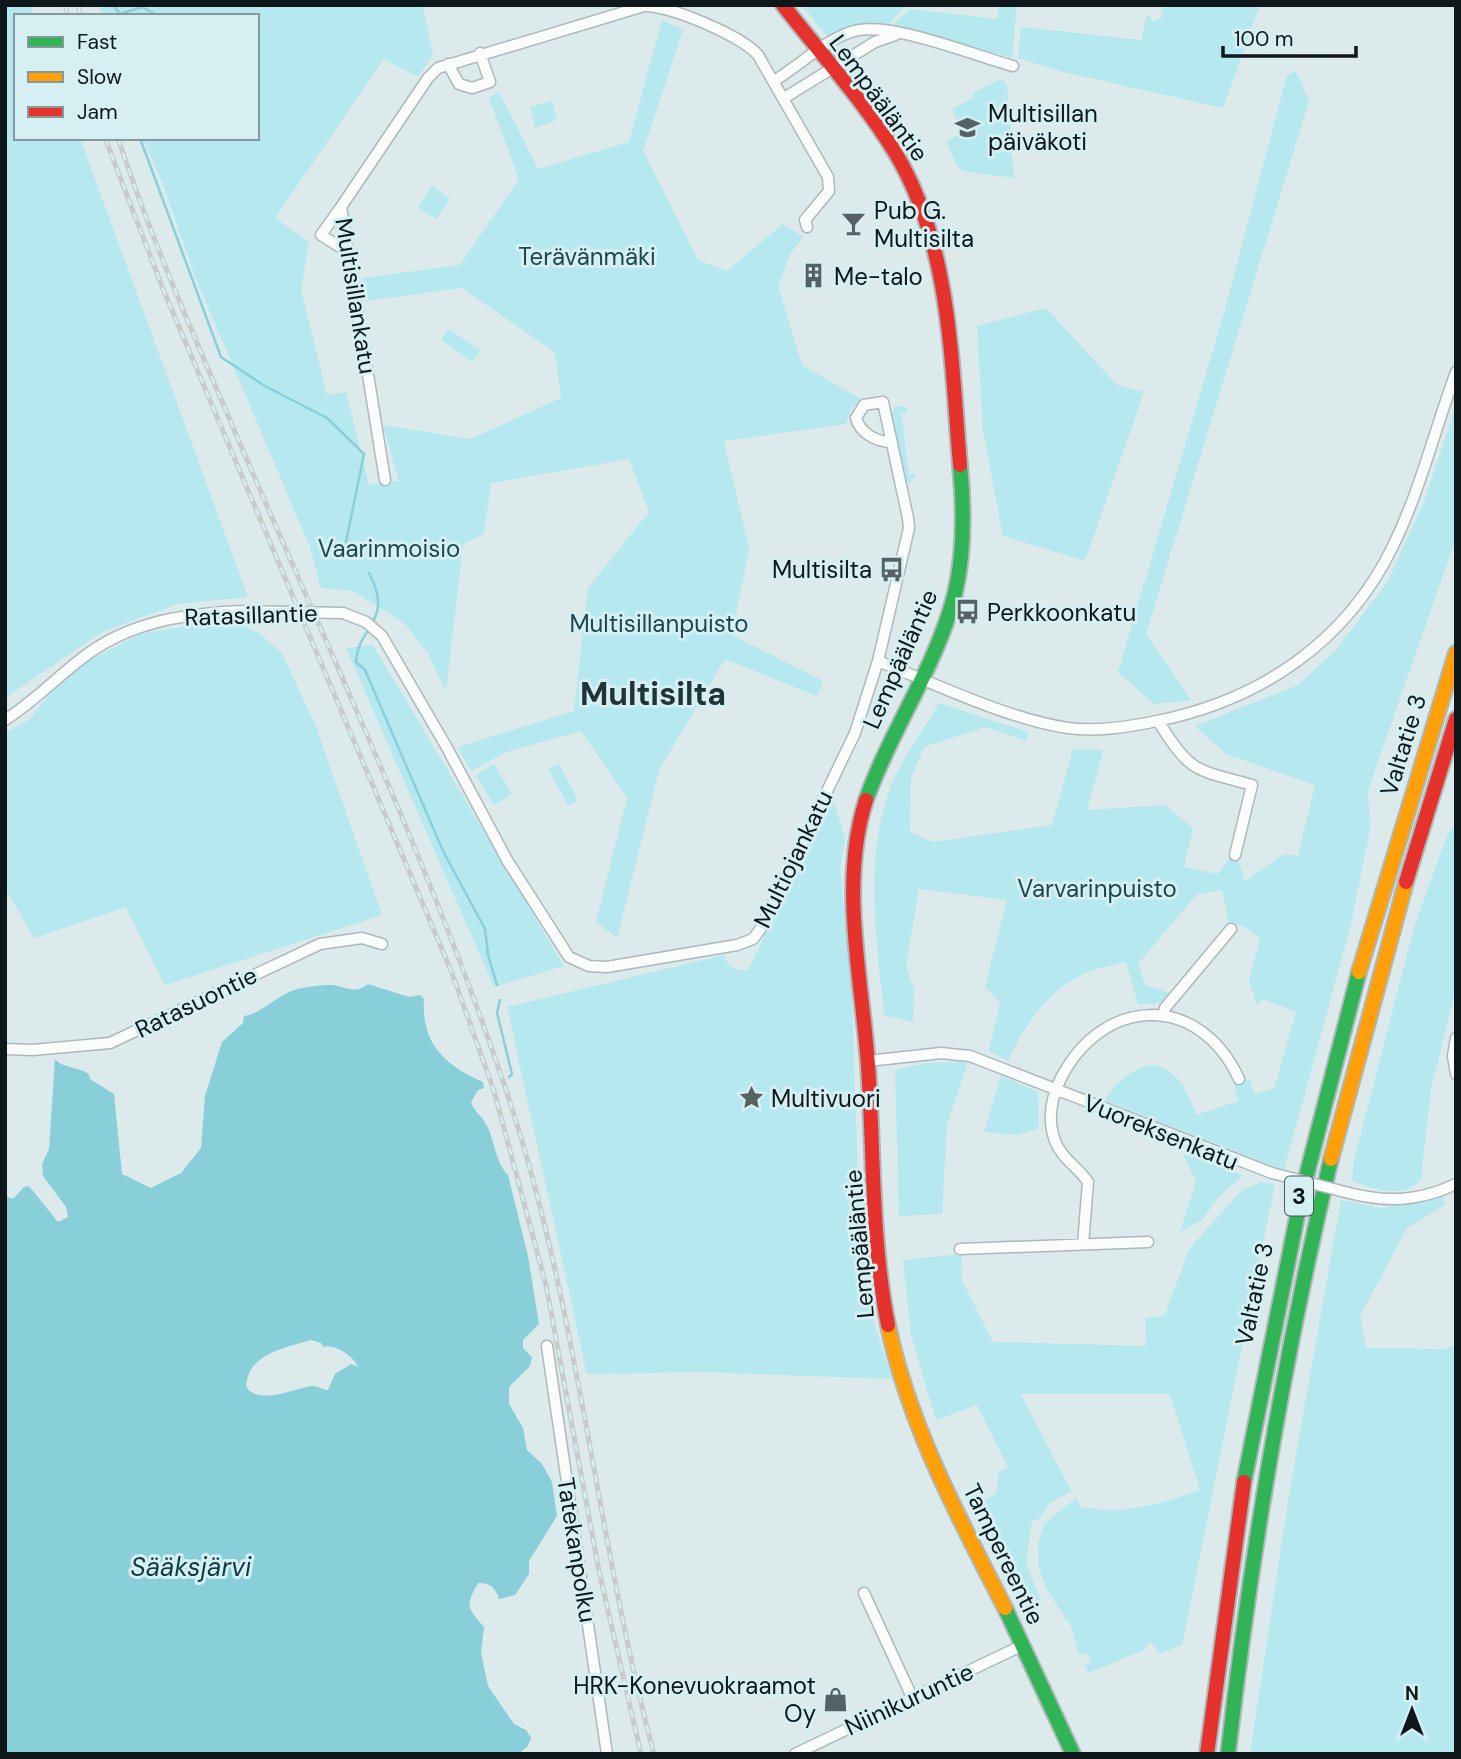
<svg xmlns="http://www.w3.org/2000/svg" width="1461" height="1759" font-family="'DM Sans',sans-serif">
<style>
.green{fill:#b6e8f0}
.water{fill:#88cfda;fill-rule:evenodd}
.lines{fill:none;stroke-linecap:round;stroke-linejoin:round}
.stream{stroke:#88cfda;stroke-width:2.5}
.street-casing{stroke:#adb8ba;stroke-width:13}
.fast-casing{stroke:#adb8ba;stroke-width:18}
.slow-casing{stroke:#adb8ba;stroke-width:18}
.jam-casing{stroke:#adb8ba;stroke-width:18}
.street{stroke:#fafcfc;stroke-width:10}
.fast{stroke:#30b455;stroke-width:14}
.slow{stroke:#ff9f0a;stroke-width:14}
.jam{stroke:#e5322d;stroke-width:14}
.rail-casing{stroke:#c7cbcc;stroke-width:5}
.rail{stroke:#d5eff3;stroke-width:2.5;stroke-dasharray:8;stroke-linecap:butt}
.street-bridge-casing{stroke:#adb8ba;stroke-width:13;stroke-linecap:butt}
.street-bridge{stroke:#fafcfc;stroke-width:10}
.labels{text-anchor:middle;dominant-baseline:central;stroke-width:6;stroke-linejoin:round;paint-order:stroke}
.shield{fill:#d5eff3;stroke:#4a585a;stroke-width:2}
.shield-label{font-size:23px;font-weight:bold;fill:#0e1719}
.street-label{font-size:24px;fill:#0e1719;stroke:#d5eff3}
.poi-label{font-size:24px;fill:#0e1719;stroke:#d5eff3;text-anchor:start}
.park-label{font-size:24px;fill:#1c474e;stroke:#d5eff3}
.water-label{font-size:26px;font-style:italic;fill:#0e3b42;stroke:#d5eff3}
.district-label{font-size:32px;font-weight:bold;fill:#203438;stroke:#d5eff3}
</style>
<rect width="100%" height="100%" fill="#dceaec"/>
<path class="green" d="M5,5h26l3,11h-18v122h64l168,459 -70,7 -74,27 -99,67z
M98,5h325l10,50 -15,22 -34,-18 -109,159 34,24 -8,48 26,105 19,-3 23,93 30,-4 -16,-56 87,14 91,-41 -6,-46 -94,-64 -96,13 -3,-23 98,-13 59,-86 -30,-81 10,-6 39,77 91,-27 33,-122 21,10 -40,121 55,109 29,11 56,-47 20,13 -13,17 -12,32 24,79 59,34 -10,11 -5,14 -122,17 25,108 -17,86 91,46 -6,15 -92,-37 -66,111 -42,168 -21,-16 31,-124 -46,-67 -75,21 -35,19 -13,-24 116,-36 14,-123 61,-76 -20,-53 -138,24 -7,51 -21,10 -17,148 -18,-39 -23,-29 -51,-33 -33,-3 -11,-41 -114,-268 -34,-97 -19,-44h114v-122h-155z
M802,5h104l-17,19 -24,-1 -38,13z
M999,5h18l-5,53 -119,-33 16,-16 88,10z
M1166,5h94l-37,103 -160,-36 -45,-14 3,-31 121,13 4,-24h4l3,6 11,-6 -3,-6z
M1296,71l13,30 -163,533 45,66 -37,4 -36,-32 106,-359 63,-238z
M1000,79l7,5 7,94 -51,-7 -6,-6 -11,-24 17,-9 -11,-23 23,-12 -2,-4z
M552,101l5,19 -22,8 -5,-21z
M432,186l18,13 -14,20 -18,-12z
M1046,308l71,77 27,7 -59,169 -82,-25 -20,-105 -6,-105z
M448,329l33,21 -8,12 -32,-22z
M896,406h7l5,6 -7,1 8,61h7l-6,9 -5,-3 -14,-66z
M1456,406v132l-88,252 2,39 -19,95 -67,246 -180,-70c37,-50 73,-45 92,15l42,-14 -4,-17 16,-5 4,15 20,-5 22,-77 -33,-13 -6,6 -8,-24 11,-43 -17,-12 -14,-1 -7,-35 -26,5 -58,69 7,21 27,9c-11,11 -19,10 -34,10l-12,-42c-14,4 -31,6 -43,12 -36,17 -59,52 -75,87l-19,-10 11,-48 -15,-16 22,-87 -88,-11 -13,76 8,25 -1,32 -29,-7c-7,-74 -21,-156 7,-229 11,-28 33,-56 48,-83l89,29 -2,9 -41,-14 -61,20 -13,31 -1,54 23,10 119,-17 21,-76 30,1 -16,60 78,-5 28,23 -9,39 34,7 11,-15 10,2 6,20 39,-27 14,2 17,-71 -89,-31 -31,-28 103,-41 39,-36 51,-68 35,-77z
M229,619l30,14 23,20 34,74 66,188 -217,70 -39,-78 -92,31 -29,-50v-155l24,-13 24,-30 29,-26 58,-30z
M373,645l191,321 -70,21 -148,-339z
M494,764l18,30 -18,11 -18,-30z
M559,764l19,37 -10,4 -20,-36z
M832,795l13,44 -5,29 12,131 7,206 10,102 23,72 -188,-7 -117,2 -80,-367 217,-52c5,13 10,16 24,15z
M1456,825v164l-25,99 -10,90c-14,22 -50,11 -69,3l1,-17 62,-240 33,-91z
M968,1061l-21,63 -5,90 -43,2 -4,-146 31,-7z
M1001,1076l37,16 1,36 -21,7 -34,-3z
M1183,1154l60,21 -27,25 -14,20 -22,12 16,-50z
M1262,1182l13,2 -93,461 -22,8 -10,-11 -4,7 -58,24 -4,-8 7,-3 -4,-9 -8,1 -7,-26 -25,-38 -8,-22 -1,-25 6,-19 32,-26 5,9c47,8 75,-2 119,-17l-30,-96h-149l50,97 -22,13 -10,15 -7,2 -6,41 14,37 -2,10 -9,4 -54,-109 21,-10 3,-22 9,-5 -31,-62 -41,15 -25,-85 -8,-75 58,-6 1,26 31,62 153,4 -1,-27 20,-4 23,-63 9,-12 46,-51z
M1443,1195l2,10 -38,23 -47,88 6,32 78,1 12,-4v409h-206l39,-259 52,-295 40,8z"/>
<path class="water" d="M368,984l41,13 11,-2 4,4c-3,44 20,66 59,83l1,6 -6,2 -7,12c4,11 10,13 15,22 9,16 9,38 22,51l20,81 11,68 -16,16v8l9,9 -2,9 -21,21v17l14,24 4,22 15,14 10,18 5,34 -28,45v13l-14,21 -16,4c-4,-12 -8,-16 -21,-16 -12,22 -12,24 6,44l-3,26 7,33 26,38 12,6 5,8 -3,8 -10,8h-513v-558l8,3 11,-12 5,-1 29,36 10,-5 -2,-10 -23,-31 -1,-12 7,-15 6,-90c7,9 24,8 34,15l1,5 24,15 8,80 29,14 30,-15 20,-25 4,-52 17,-54 21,-19 1,-7c18,-2 32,-21 53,-27 10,-2 24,-4 34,-4 15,1 23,10 37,-1zM311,1340l10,3 2,4c10,-4 31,9 35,20l-7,-3 -16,10 -7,16c-6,0 -9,-4 -15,-4 -19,2 -40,15 -60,7 -6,-3 -8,-7 -6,-13 5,-27 41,-33 64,-40z"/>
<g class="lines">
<path class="stream" d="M113,5l7,9 22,-7 17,9
M140,138l81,219 42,28 64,33 37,36 -19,93 2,11
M369,573c26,49 -12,54 -13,89l9,8 78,181 42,78 3,26 9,30
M500,1000l-3,13 15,61 -3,3"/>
<defs>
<path id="street" d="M448,64l11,20 13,4 18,-6 -10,-29
M774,81c24,-15 52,-41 77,-49 36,-13 124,24 162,34
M784,98l91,-56 20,-7
M341,207l-20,28 27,17
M385,480l-44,-273 87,-129 10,-10 206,-62c25,-1 98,30 114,49l70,122 1,14 -24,29 2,7
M343,613l23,9 16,14 64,110 61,114 62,97 20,9 18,1 130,-22 16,-6 8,-11 94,-195 23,-72 31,-133 -1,-10 -25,-116 -19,3 -8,13c4,15 20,24 36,24
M878,661c57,23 130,58 190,67 29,4 60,-1 89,-7 103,-21 189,-78 236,-175 27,-55 42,-117 63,-174
M5,720c28,-18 50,-41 76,-61 46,-37 105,-46 163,-48
M1158,721c33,53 37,48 94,64l-17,70
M1163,1015l2,-7 66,-79
M1456,1038l-3,18 3,18
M5,1049l27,1 78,-7 210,-99 42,-6 20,6
M868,1061l73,-8 29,3 302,117
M1345,1192c41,11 73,10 111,-8
M1083,1244l5,-62c-10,-15 -26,-23 -33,-41 -8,-22 -4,-43 6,-63 42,-82 138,-86 178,1
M960,1249l188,-7
M547,1346l60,408
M864,1593l48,104
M795,1754l228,-109"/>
<path id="fast" d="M866,800c25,-71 71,-134 89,-207 10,-42 9,-86 5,-128
M1244,1482l57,-285 58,-225
M1005,1608l68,146
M1228,1754c23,-201 56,-398 103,-595"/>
<path id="slow" d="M1359,972l97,-319
M1331,1159l75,-277
M888,1325c21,101 71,193 117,283"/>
<path id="jam" d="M783,5c38,49 81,96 113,149 55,93 55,206 64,311
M866,800c-27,84 -4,179 2,265 6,87 3,175 20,260
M1406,882l50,-163
M1207,1754l37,-272"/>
</defs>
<use href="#street" class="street-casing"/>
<use href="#fast" class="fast-casing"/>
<use href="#slow" class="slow-casing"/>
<use href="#jam" class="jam-casing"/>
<use href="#street" class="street"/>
<use href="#fast" class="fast"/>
<use href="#slow" class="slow"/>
<use href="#jam" class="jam"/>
<defs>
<path id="rail" d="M65,5l3,11
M78,5l3,11
M105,138l58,151 289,684 42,118 52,194 53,286 42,183
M118,138c32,98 74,193 114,287 93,218 196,434 272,659 74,217 91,449 150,670"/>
</defs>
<use href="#rail" class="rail-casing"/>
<use href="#rail" class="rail"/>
<defs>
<path id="street-bridge" d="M244,611l99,2
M1272,1173l73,19"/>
</defs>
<use href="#street-bridge" class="street-bridge-casing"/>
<use href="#street-bridge" class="street-bridge"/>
</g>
<defs>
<symbol id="school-bare" viewBox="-9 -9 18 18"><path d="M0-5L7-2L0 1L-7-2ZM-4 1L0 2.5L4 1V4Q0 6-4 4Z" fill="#566163" stroke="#d5eff3" stroke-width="2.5" paint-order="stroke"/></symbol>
<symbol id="bar-bare" viewBox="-9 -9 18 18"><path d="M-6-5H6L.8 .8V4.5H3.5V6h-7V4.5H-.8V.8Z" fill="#566163" stroke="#d5eff3" stroke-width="2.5" paint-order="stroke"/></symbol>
<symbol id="building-bare" viewBox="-9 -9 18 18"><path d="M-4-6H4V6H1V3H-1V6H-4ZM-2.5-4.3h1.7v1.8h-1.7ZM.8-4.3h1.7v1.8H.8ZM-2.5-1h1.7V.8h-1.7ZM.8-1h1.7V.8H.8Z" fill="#566163" stroke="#d5eff3" stroke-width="2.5" paint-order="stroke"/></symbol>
<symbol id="bus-bare" viewBox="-9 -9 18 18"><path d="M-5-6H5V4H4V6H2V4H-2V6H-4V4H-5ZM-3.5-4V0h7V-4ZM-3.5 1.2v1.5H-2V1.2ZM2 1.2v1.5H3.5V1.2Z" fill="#566163" stroke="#d5eff3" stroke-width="2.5" paint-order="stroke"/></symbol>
<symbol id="sight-bare" viewBox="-9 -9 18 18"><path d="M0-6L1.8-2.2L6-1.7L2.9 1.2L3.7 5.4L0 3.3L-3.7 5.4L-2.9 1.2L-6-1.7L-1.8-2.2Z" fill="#566163" stroke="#d5eff3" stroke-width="2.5" paint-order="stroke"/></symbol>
<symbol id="shop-bare" viewBox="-9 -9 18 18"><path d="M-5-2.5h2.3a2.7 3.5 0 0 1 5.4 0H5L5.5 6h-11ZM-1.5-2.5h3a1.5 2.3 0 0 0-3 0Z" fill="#566163" stroke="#d5eff3" stroke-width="2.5" paint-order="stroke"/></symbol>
</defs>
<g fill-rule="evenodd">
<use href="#school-bare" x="950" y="110" width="35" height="35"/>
<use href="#bar-bare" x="836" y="206" width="35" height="35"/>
<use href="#building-bare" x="796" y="258" width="35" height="35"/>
<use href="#bus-bare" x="874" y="552" width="35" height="35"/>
<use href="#bus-bare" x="950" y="594" width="35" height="35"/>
<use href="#sight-bare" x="734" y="1080" width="35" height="35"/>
<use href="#shop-bare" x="818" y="1682" width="35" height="35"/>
</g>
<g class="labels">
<rect class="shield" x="1285" y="1176.5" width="28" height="39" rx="5"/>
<g class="shield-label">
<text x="1299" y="1196">3</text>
</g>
<g class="street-label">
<text transform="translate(879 98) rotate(54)">Lempääläntie</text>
<text transform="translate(356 296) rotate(81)">Multisillankatu</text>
<text transform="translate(251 615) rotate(-2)">Ratasillantie</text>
<text transform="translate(900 659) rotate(-66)">Lempääläntie</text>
<text transform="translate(1403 745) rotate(-73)">Valtatie 3</text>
<text transform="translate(793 859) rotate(-64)">Multiojankatu</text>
<text transform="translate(196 1002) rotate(-26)">Ratasuontie</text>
<text transform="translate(1161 1132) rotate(22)">Vuoreksenkatu</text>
<text transform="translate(859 1244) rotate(-95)">Lempääläntie</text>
<text transform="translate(1254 1294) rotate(-78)">Valtatie 3</text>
<text transform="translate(577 1550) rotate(81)">Tatekanpolku</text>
<text transform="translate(1004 1554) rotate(64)">Tampereentie</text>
<text transform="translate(909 1699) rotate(-25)">Niinikuruntie</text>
</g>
<g class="poi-label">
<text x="988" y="113">Multisillan<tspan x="988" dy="28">päiväkoti</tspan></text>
<text x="874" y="210">Pub G.<tspan x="874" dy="28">Multisilta</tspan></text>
<text x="834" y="276">Me-talo</text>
<text x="872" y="569" text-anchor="end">Multisilta</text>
<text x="987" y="612">Perkkoonkatu</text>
<text x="771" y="1098">Multivuori</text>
<text x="816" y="1685" text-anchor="end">HRK-Konevuokraamot<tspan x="816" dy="28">Oy</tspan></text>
</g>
<g class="park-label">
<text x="587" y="256">Terävänmäki</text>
<text x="389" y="548">Vaarinmoisio</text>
<text x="659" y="623">Multisillanpuisto</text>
<text x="1097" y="888">Varvarinpuisto</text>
</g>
<g class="water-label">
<text x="191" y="1567">Sääksjärvi</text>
</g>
<g class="district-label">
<text x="653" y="694">Multisilta</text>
</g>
</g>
<rect width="1461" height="1759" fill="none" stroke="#0e1719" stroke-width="14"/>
<rect x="14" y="14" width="245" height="126" fill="#d5eff3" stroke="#85999c" stroke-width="2"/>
<rect x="28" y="37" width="35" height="10" fill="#30b455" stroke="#85999c" stroke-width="2"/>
<text x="77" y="49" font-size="21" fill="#0e1719">Fast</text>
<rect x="28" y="72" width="35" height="10" fill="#ff9f0a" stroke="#85999c" stroke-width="2"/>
<text x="77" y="84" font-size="21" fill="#0e1719">Slow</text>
<rect x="28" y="107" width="35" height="10" fill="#e5322d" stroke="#85999c" stroke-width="2"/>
<text x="77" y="119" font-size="21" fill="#0e1719">Jam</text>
<g transform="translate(1412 1710)" stroke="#d5eff3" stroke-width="5" paint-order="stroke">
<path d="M0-5L12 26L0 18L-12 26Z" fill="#0e1719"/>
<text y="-10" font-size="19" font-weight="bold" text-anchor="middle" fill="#0e1719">N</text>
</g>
<path d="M1223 46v10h133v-10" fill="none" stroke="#0e1719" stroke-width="3.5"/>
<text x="1234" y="46" font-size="21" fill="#0e1719" stroke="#d5eff3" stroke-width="5" paint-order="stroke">100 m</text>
</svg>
